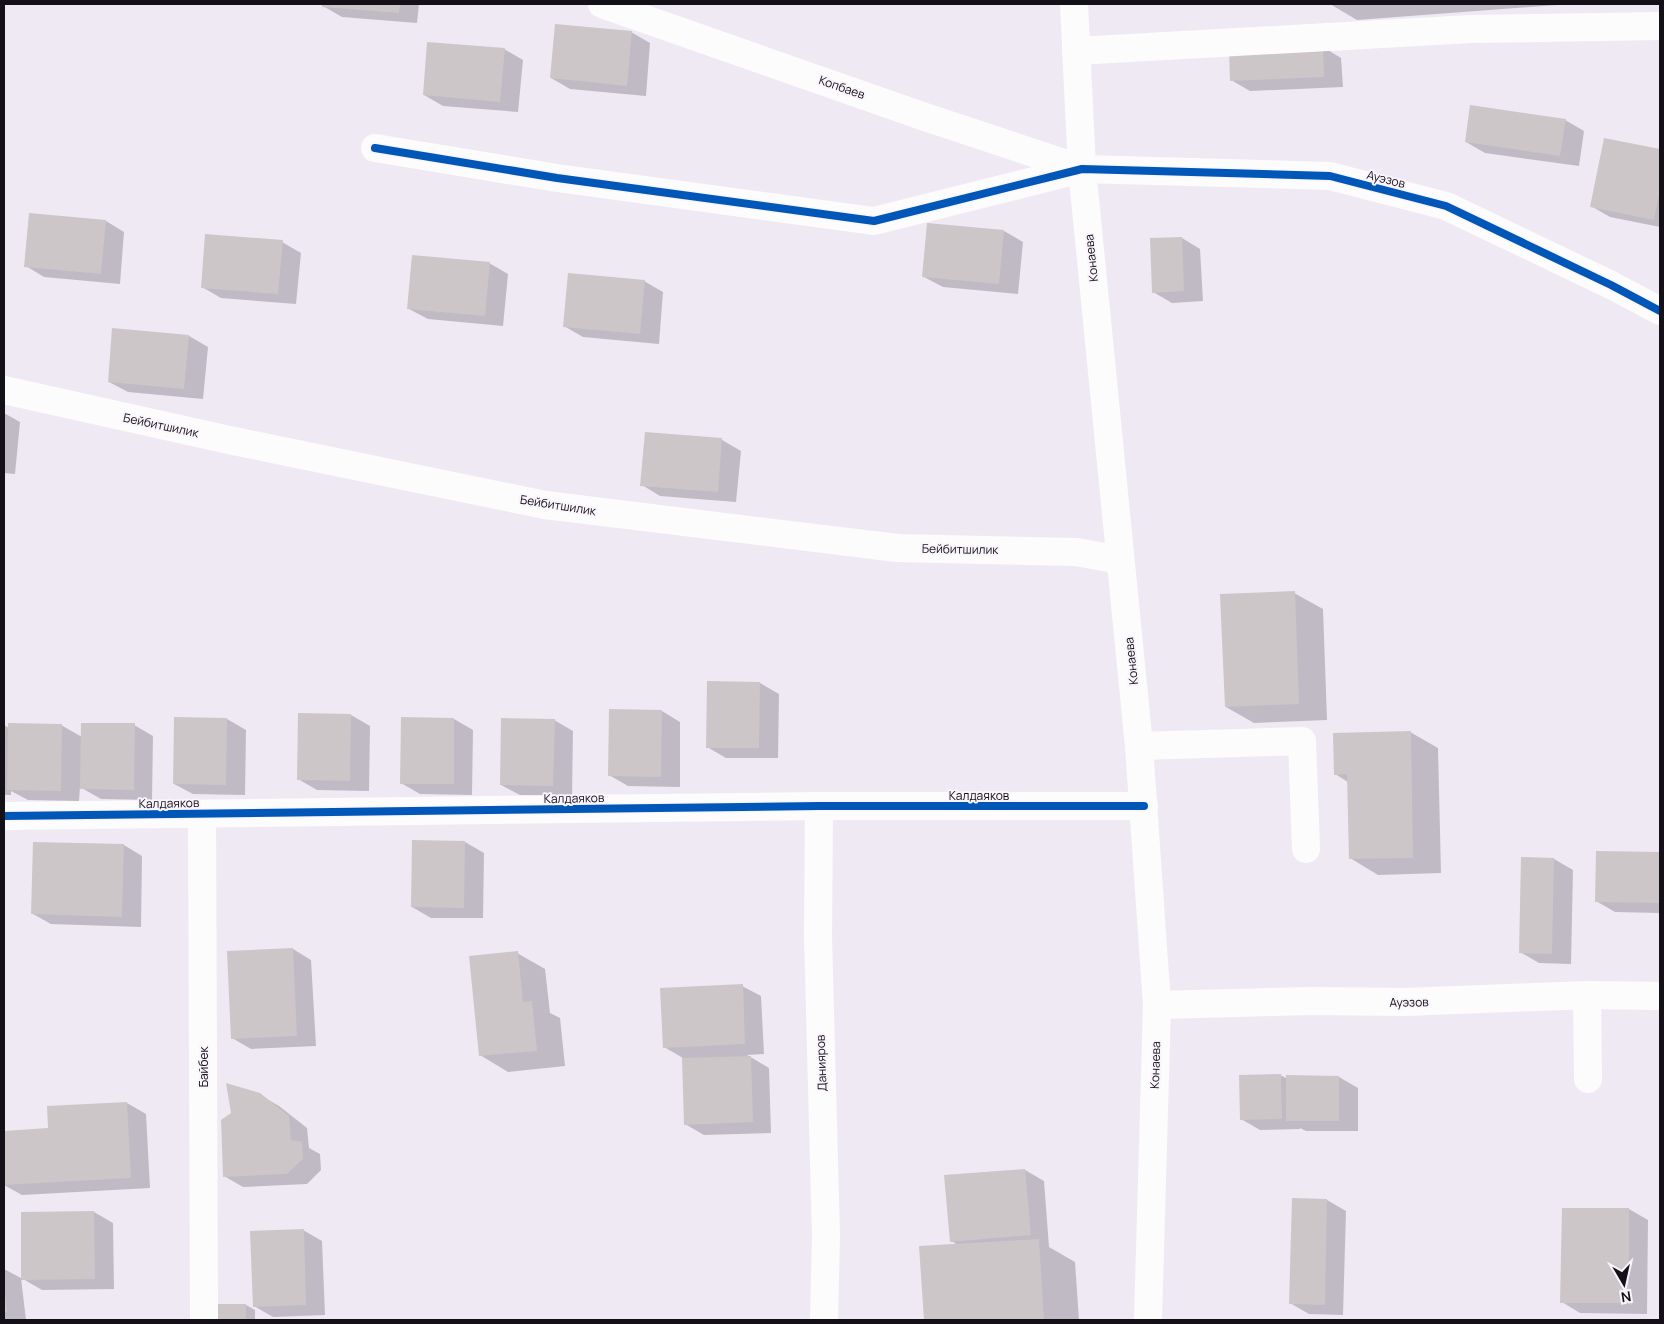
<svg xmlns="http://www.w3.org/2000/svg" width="1664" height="1324" font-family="Manrope,sans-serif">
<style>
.shadow{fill:#0003}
.building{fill:#ccc6c9}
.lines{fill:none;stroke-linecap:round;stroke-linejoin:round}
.minor{stroke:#fdfcfd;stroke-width:28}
.secondary{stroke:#fdfcfd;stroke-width:28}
.cycleway-casing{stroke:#faf5fd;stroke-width:11}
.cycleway{stroke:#0057b8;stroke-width:8}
.labels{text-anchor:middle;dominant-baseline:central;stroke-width:4;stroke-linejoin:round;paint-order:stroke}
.street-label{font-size:12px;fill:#141017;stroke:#faf5fd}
</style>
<rect width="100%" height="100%" fill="#efe9f4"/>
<path class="shadow" d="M323,4h96l-2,19 -75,-6 -19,-11z
M1330,4h227v1l-200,15z
M631,32l19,11 -4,53 -76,-7 -19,-11z
M1323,47l18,11 2,29 -93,4 -19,-11z
M504,49l19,11 -5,52 -75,-6 -19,-11z
M1565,120l19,11 -5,35 -94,-13 -19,-11z
M1605,139l55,11v77l-50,-10 -19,-11z
M106,221l18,11 -4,52 -76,-7 -18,-11z
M1004,231l19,11 -5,52 -75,-7 -19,-10z
M1182,238l18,11 3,52 -31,2 -19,-11z
M282,242l19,11 -5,51 -75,-6 -19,-11z
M489,263l19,11 -5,52 -75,-7 -19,-10z
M644,281l19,11 -4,52 -76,-7 -19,-11z
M114,330l75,6 19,11 -5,52 -75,-7 -19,-10z
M4,413l16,9 -5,52 -11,-1z
M646,433l76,7 19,11 -5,51 -76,-6 -18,-11z
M1294,593l29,16 4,111 -73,3 -28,-16z
M760,683l19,11 -1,64h-52l-19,-11z
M662,711l18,11v65l-52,-1 -19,-11z
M351,715l19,11 -1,65 -52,-1 -19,-11z
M175,718l52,1 19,11 -1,65 -52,-1 -19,-10z
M402,718l52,1 19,11 -1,65 -52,-1 -19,-11z
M554,720l19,11 -1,65 -52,-1 -19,-10z
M4,725l5,3 52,-3 21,12 52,-12 19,11 -1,64 -51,-1 -21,-12 -1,14 -51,-1 -17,-9v4h-7z
M1410,732l28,16 3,125 -63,2 -28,-17 -2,-76 -13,-8z
M465,842l19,11 -1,65h-52l-19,-11z
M124,845l18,11 -1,71 -90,-3 -18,-10z
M1597,852l63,1v60l-45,-1 -19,-11z
M1522,858l32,1 19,11 -2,94 -32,-1 -19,-11z
M293,949l18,11 5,86 -65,3 -19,-11z
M517,953l28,16 5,44 10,5 5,48 -57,6 -28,-17z
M742,986l19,10 3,58 -17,1 22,13 2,65 -67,2 -19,-11 -2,-66 -19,-11z
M1280,1075l8,4 51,-2 19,11v43h-52l-6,-3v1l-40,1 -19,-11z
M260,1095l19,11 28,22 2,20 11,6 1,16 -14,14 -64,3 -19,-11 8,-62z
M127,1103l19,11 4,74 -128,7 -18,-10v-53l45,-3z
M1025,1170l19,11 5,66 26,15 4,58h-154l-4,-72 37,-3 -7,-4z
M1293,1199l34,1 19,11 -3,104 -34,-1 -19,-11z
M1563,1209h66l19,11 -1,94 -67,-1 -18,-11z
M94,1212l19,11 1,66 -72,1 -19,-11 -1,-66z
M303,1230l19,11 3,74 -52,2 -19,-11z
M4,1269l17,9 5,42h-22z
M246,1305l9,5v10h-43z"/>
<path class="building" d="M322,4h78l-1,9 -77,-6z
M555,24l77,7 -5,55 -77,-8z
M427,42l78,6 -5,54 -77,-7z
M1323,46l1,31 -94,4 -1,-30z
M1470,105l96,14 -6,37 -95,-14z
M1604,138l56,11v41l-6,30 -64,-13z
M29,213l77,7 -5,54 -77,-7z
M927,223l77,7 -5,54 -77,-7z
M205,234l78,6 -5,54 -77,-6z
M1182,237l2,54 -32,2 -2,-55z
M412,255l78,7 -5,54 -78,-7z
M568,273l77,7 -5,54 -77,-7z
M112,328l77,7 -5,54 -76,-7z
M645,432l77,6 -4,54 -78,-6z
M1295,591l4,113 -74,3 -5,-113z
M707,681l53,1 -1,66h-53z
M609,709l53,1 -1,67 -53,-1z
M298,713l53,1 -1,67 -53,-1z
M174,717l53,1 -1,67 -53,-1z
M401,717l53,1v66h-54z
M501,718l54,1 -2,67 -53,-1z
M8,723l54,1 -1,67 -54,-1z
M81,723h54l-1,67 -54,-1z
M1411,731l2,127 -64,1 -2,-85 -13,1 -1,-42z
M412,840l53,1 -1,67 -53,-1z
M33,842l91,2 -2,73 -91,-3z
M1596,851l64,1v51l-65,-1z
M1521,857l33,1 -2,96 -33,-1z
M293,948l4,88 -66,3 -4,-88z
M518,951l5,51 9,-1 5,50 -58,5 -10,-100z
M743,984l2,60 -82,4 -3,-60z
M751,1056l2,66 -69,3 -2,-67z
M1281,1074l1,45 -42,1 -1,-45z
M1286,1075l53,1v45h-53z
M226,1083l34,10 29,23 2,24 11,2 1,17 -16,15 -64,3 -2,-57 10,-7z
M127,1102l4,76 -127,7v-54l44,-3 -1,-22z
M1025,1169l6,66 -81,7 -6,-67z
M1292,1198l35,1 -2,106 -36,-1z
M1562,1208h67v95h-69z
M94,1211l1,68 -74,1v-68z
M304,1229l2,76 -53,2 -3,-76z
M1039,1239l5,81h-120l-5,-74z
M4,1291h1l2,21h-3z
M211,1304h35v16h-35z"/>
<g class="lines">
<path class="minor" d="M602,4l323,113 157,52
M1076,51l395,-22 189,-3
M375,148l182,30 317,43 208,-52 248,7 116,30 165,79 49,26
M4,390l225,50 316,65 352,43 179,4 44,8
M1139,746l163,-5 4,108
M819,806l-1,131 8,299 -2,84
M202,814l2,506
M4,816l815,-10h325
M1587,995l1,84
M1157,1005l155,-4 93,1 182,-7 73,1"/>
<path class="secondary" d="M1074,4l8,165 57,577 18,259 -9,315"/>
<defs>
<path id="cycleway" d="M375,148l182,30 317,43 208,-52 248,7 116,30 165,79 49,26
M4,816l815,-10h325"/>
</defs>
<use href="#cycleway" class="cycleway-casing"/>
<use href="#cycleway" class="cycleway"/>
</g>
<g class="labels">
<g class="street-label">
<text transform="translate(842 87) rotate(19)">Копбаев</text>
<text transform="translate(1386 179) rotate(14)">Ауэзов</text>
<text transform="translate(1091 258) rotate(-96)">Конаева</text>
<text transform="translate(161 425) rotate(12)">Бейбитшилик</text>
<text transform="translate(558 505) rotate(9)">Бейбитшилик</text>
<text transform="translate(960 549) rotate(1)">Бейбитшилик</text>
<text transform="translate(1131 661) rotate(-96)">Конаева</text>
<text x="979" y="795">Калдаяков</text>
<text transform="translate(574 798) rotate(-1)">Калдаяков</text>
<text transform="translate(169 803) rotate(-1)">Калдаяков</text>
<text transform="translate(1409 1002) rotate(-1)">Ауэзов</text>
<text transform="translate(821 1063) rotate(-92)">Данияров</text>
<text transform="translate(1155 1065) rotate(-88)">Конаева</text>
<text transform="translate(203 1067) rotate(-90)">Байбек</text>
</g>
</g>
<rect width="1664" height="1324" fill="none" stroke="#141017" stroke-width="10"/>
<g transform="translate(1624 1284) rotate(171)" stroke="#faf5fd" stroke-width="4" paint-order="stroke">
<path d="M0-4L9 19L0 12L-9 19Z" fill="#141017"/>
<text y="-8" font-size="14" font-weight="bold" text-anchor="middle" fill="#141017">N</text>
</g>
</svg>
